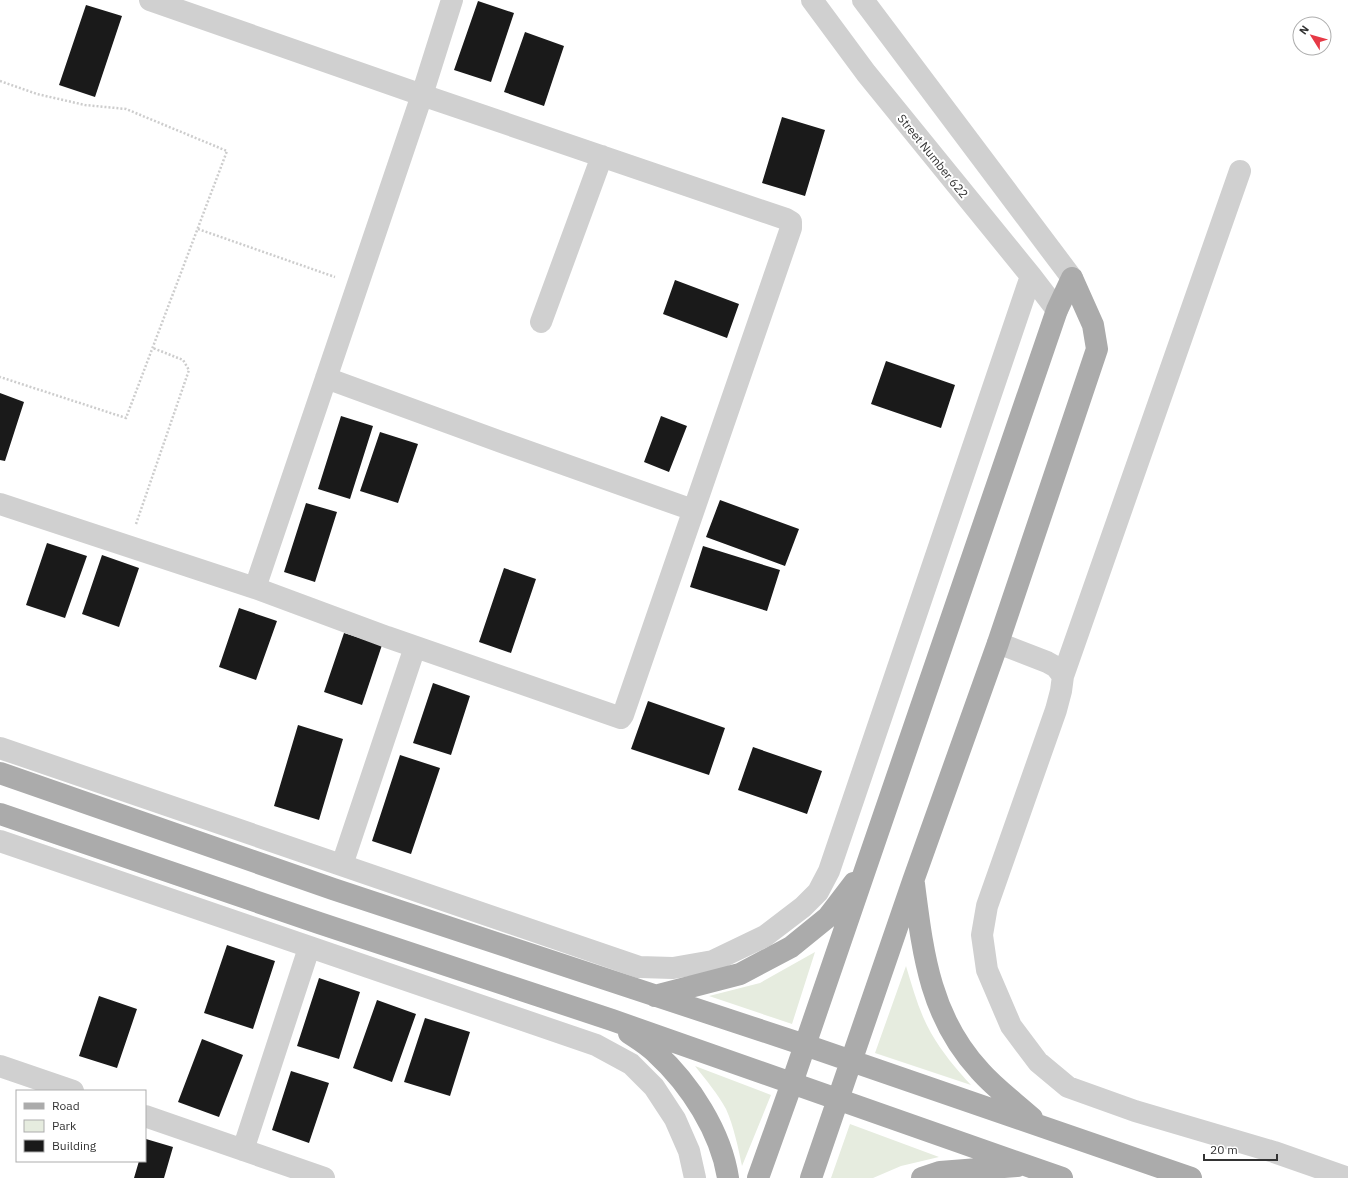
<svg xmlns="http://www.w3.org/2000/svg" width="1348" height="1178" font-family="'IBM Plex Sans',sans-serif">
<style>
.green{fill:#e6ecdf}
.building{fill:#1a1a1a}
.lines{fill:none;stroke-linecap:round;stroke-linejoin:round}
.path{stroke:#cdcdcd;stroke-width:2.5;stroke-dasharray:2 2;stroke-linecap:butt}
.minor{stroke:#d0d0d0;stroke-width:22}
.major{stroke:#ababab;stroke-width:22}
.labels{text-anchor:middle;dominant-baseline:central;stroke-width:4;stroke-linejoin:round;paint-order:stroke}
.street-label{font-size:12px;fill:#333;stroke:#fff}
</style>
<rect width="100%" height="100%" fill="#fff"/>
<path class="green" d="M815,952l-23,72 -83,-28 51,-13z
M906,966c7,23 13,46 25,67 11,19 25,36 40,52l-96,-32z
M695,1066l76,29 -29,71c-4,-19 -8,-39 -16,-57 -8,-15 -20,-29 -31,-43z
M850,1124l89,33 -38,9 -28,12h-42z"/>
<path class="building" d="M478,1l36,12 -23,69 -37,-12z
M86,5l36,11 -27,81 -36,-12z
M525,32l39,14 -20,60 -40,-14z
M782,117l43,13 -20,66 -43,-13z
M675,280l64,24 -12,34 -64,-24z
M886,361l69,24 -14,43 -70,-24z
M0,393l24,9 -19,59 -5,-1z
M341,416l32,10 -23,73 -32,-10z
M661,416l26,10 -18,46 -25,-10z
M380,432l38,12 -20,59 -38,-12z
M720,500l79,29 -14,37 -79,-29z
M306,503l31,9 -22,70 -31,-10z
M47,543l40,13 -22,62 -39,-13z
M703,546l77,24 -13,41 -77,-24z
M102,555l37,13 -20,59 -37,-13z
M504,568l32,11 -25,74 -32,-11z
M239,608l38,13 -21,59 -37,-13z
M344,633l38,12 -20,60 -38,-13z
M433,683l37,13 -19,59 -38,-12z
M648,701l77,27 -16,47 -78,-26z
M298,725l45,14 -24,81 -45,-14z
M753,747l69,24 -15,43 -69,-24z
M400,755l40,13 -29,86 -39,-13z
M227,945l48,16 -22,68 -49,-16z
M319,978l41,14 -21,67 -42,-13z
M99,996l38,13 -20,59 -38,-12z
M377,1000l39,14 -24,68 -39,-14z
M425,1018l45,14 -20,64 -46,-14z
M202,1039l41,16 -24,62 -41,-15z
M291,1071l38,12 -20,60 -37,-13z
M146,1139l27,8 -9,31h-30l5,-17h6z"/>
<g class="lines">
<path class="path" d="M0,81l37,13 48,11 41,4 101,42 -101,267 -126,-41
M198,229l137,48
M136,524l53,-154 -6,-10 -30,-12"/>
<path class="minor" d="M812,0l54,73 165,203 26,34
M863,0l209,278
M1240,171l-177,505 -2,15 -5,19 -69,196 -5,29 5,35 24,56 27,36 30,25 67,24 139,41 74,26
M541,322l61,-166
M326,378l178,65 189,67
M0,504l255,84 132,49 234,81 2,-3 168,-487v-6l-5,-3 -364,-124 -272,-95
M255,588l167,-493 30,-95
M998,643l49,19 9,5 7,9
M0,748l639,219 34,1 40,-7 52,-25 38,-29 15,-15 11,-21 202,-595
M0,841l596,204 35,19 23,23 21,32 14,32 6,27
M342,865l73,-218
M0,1066l73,25
M145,1116l179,62
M243,1150l66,-202"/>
<path class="major" d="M0,773l333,116 472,156 386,133
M0,814l319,109 293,97 450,158
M914,884c9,70 16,133 66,187 15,17 34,31 52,47
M655,996l85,-22 51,-27 37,-30 26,-34
M629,1033c9,6 19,12 27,20 34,31 65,79 72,125
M758,1178l34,-95 265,-773 15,-32
M811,1178l102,-297 85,-238 99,-294 -4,-24 -21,-47
M922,1178l18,-6 77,-6"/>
</g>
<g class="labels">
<g class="street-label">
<text transform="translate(933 156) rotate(51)">Street Number 622</text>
</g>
</g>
<rect x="16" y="1090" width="130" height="72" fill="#ffffff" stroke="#adadad"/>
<rect x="24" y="1103" width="20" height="6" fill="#ababab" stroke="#adadad"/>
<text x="52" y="1110" font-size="12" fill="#333333">Road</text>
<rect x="24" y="1120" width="20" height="12" fill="#e6ecdf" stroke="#adadad"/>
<text x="52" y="1130" font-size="12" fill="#333333">Park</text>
<rect x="24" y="1140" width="20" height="12" fill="#1a1a1a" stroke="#adadad"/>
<text x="52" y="1150" font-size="12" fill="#333333">Building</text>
<g transform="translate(1312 36) rotate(307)"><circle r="19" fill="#ffffff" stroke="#adadad"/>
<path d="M0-3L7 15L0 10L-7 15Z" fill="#e63946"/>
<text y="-6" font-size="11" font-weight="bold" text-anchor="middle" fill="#333333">N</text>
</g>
<path d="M1204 1154v6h73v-6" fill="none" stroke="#333333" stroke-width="2"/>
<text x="1210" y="1154" font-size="12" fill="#333333" stroke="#ffffff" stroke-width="3" paint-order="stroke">20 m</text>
</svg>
